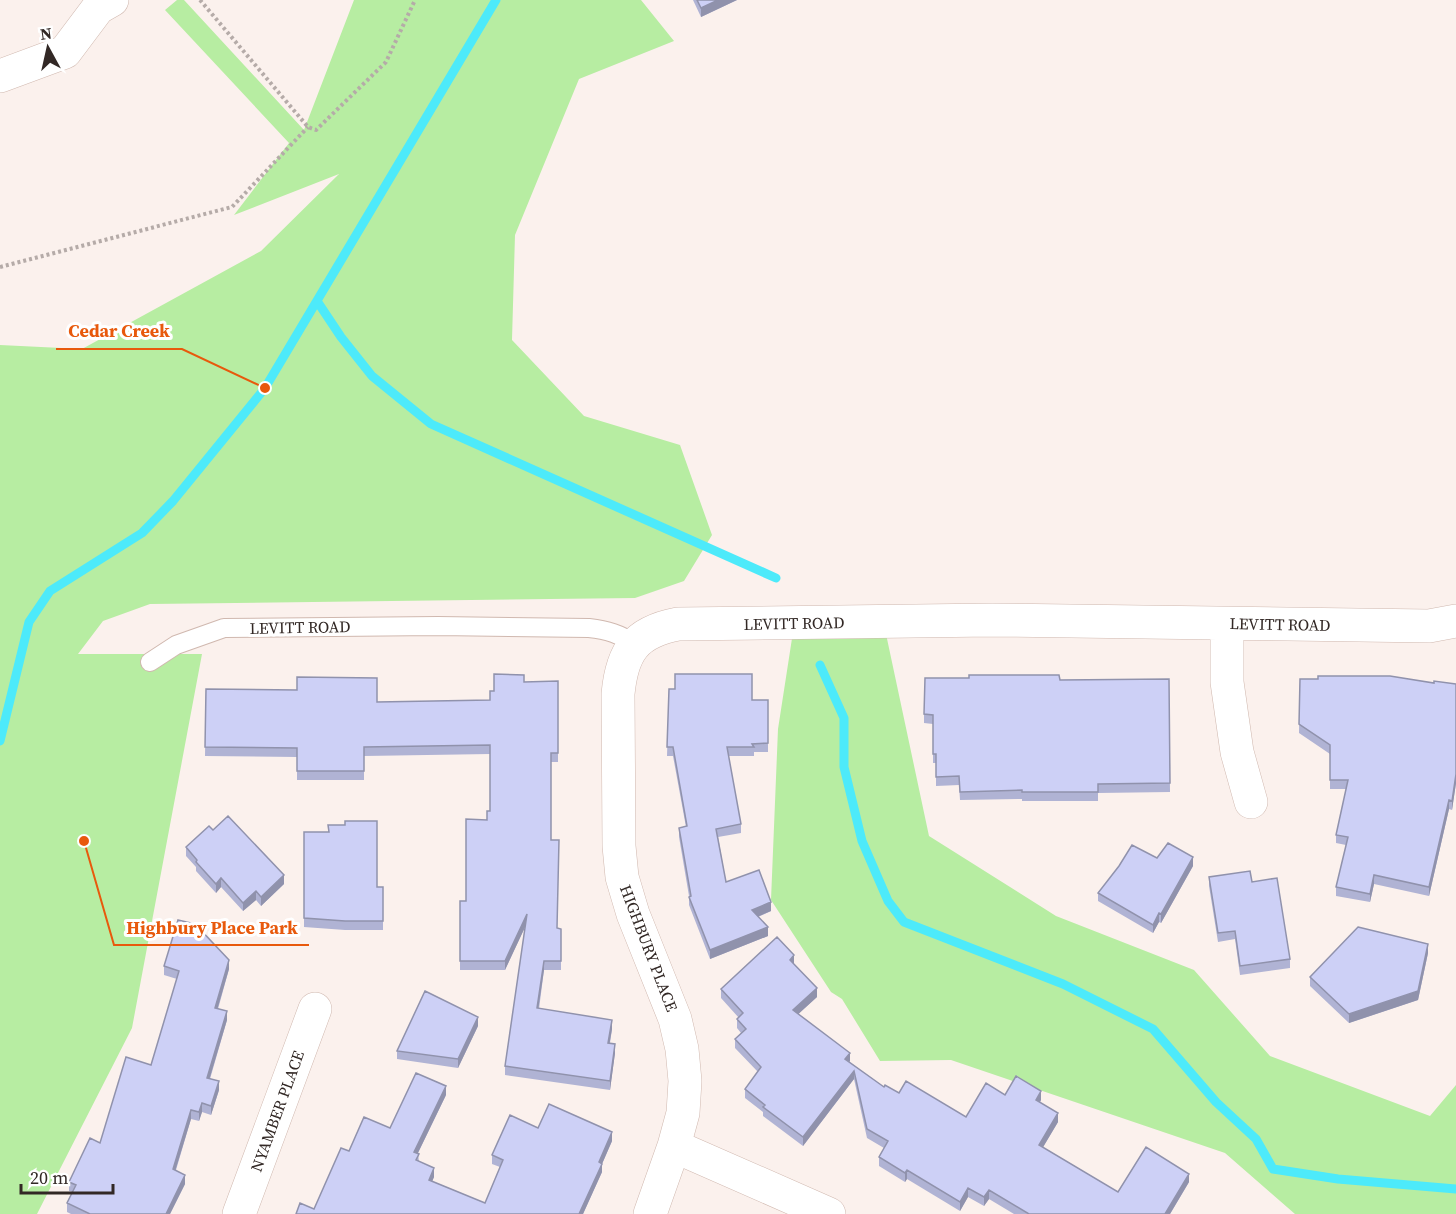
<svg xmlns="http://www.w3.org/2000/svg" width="1456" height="1214" font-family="'Source Serif 4',serif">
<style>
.green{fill:#b7eda2}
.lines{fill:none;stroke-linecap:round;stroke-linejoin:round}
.stream{stroke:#4deafa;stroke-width:9}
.lane-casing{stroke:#d0b8af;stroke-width:20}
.street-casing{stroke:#d0b8af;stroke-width:34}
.path{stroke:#b5aba8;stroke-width:4;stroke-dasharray:3 3;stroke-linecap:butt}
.lane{stroke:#fff;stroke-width:18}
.street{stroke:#fff;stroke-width:33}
.wall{fill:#b0b3d4}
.shaded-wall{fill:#9092ac}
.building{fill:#cdd0f6;stroke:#9092ac;stroke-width:1.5}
.labels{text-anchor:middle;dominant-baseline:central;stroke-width:6;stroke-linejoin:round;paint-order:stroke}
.street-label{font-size:16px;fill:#322825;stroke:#fff}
.leader{fill:none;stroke:#e8590c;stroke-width:2}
.callout-dot{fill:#e8590c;stroke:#fff;stroke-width:2}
.callout-label{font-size:18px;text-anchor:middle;font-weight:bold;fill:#e8590c;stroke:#fff;stroke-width:6;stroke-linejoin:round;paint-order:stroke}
</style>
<rect width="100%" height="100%" fill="#fbf1ed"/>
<path class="green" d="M177,0h7l120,130 50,-130h287l33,41 -95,38 -64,156 -3,105 72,76 96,29 32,90 -28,46 -49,17 -485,6 -47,17 -25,33h124l-70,374 -95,186h-37v-869l82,4 179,-98 78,-77 -105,41 55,-72 -124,-133z
M793,632l93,2 43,202 127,80 138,54 76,86 160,60 26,-31v129h-161l-70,-61 -274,-93 -71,1 -38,-62 -11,-7 -60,-92 7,-171z"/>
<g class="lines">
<path class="stream" d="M317,301l24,36 31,39 59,48 345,154
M820,665l24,53v49l18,74 26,60 16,21 159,62 90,45 63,73 40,37 17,30 65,10 118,10
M0,741l29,-119 21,-31 92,-58 31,-32 92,-113 231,-388"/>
<defs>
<path id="lane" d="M150,662l26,-17 48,-17 214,-2 151,2c18,2 31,6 46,16"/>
<path id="street" d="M0,76l65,-24 33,-44 14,-8
M1227,624v58l10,70 14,50
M674,1146l155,68
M239,1214l76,-205
M650,1214l24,-68 9,-33 2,-32 -3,-32 -7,-30 -42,-105 -11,-37 -3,-31 -1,-152c4,-42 17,-62 60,-70l314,-4 437,6 27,-5"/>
</defs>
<use href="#lane" class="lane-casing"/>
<use href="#street" class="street-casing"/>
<path class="path" d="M200,0l108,127 8,3 70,-68 29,-62
M0,267l232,-60 76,-80"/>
<use href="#lane" class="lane"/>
<use href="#street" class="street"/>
</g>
<path class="wall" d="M693,0h44l-36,17z
M1169,679l1,113 -72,1v8h-76v-2l-62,1 -1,-15 -23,1v-23h-3v-39l-9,-1v-9l136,-34z
M1300,679l156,5v99l-4,27 -3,-1 -20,87 -55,-12 -4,18 -34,-6v-9l10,-42 -10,-2v-8l10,-46h-16v-35l-31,-21z
M558,681v81h-7v78l6,89h4v41h-17l-5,39 73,20 -2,14 5,10 -5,37 -105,-15v-9l20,-139 -20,43h-45v-69h6l21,-81 3,-9v-57l-126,2v24h-67v-23l-92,-1 1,-67 171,13 113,-2 4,-9 30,-9z
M669,689l83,11h16v52h-14v4h-26l13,68v9l-23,4 8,45 45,29 -13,6 10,19 -58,23 -21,-54v-9l-10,-59v-9l7,-1 -13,-71h-6z
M213,830l71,54 -23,22 -5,-6 -13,11 -22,-24 -5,6 -20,-22v-4l-10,-11v-9z
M304,832h25l48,55h6v43h-38l-41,-3z
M1157,858l36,8 -32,57 -2,-1 -6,11 -55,-32v-8z
M1209,877l43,5 38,77v9l-50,7 -5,-36 -17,3 -9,-56z
M1428,953l-10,47 -69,23 -39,-37v-9z
M794,964l23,33 -19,17 51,48 35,25 82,30 39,-22 36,5 -1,2 18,20 -15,25 75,45 71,-10 -19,32h-156l-25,-15 -5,7 -16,-9 -8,14 -53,-32 -2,3 -26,-16v-9l5,-9 -17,-10 -13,-59 -51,67 -40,-30v-4l-18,-14v-9l13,-17 -23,-24v-9l6,-6 -4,-5v-9l2,-1 -18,-20v-9z
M164,966l65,3 -11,40 9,11 -17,59 9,11 -8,25 -9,-3 -3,9 -8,-2 -15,51 9,14 -15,30h-99l-4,-2v-9l5,-11 -3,-1v-9l31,-39 51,-78 26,-86 -13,-4z
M478,1026l-20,42 -61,-9v-8z
M446,1095l-28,58 1,9 15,15 -2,4 53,22 15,-36 -8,-3v-9l46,-27 74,13 -10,23v8l-19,42h-287l18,-5 35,-58z"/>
<path class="shaded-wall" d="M718,0h19l-36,17v-9z
M1456,774v9l-4,27v-9z
M1449,800v9l-20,87v-9z
M1193,857v9l-32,57v-9z
M284,875v9l-23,22v-9z
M1374,875v9l-4,18v-8z
M221,878v9l-5,6v-9z
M256,891v9l-13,11v-8z
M771,902v9l-19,8v-9z
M1159,913v9l-6,11v-8z
M527,914v9l-22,47v-9z
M768,927v9l-58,23v-9z
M1428,944v9l-10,47 -69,23v-9z
M794,955v9l-4,-4z
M229,960v9l-14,48v-9z
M544,961v9l-7,47v-9z
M817,988v9l-24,22v-9z
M227,1011v9l-20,67v-9z
M478,1017v9l-20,42v-9z
M612,1020v9l-4,23v-9z
M615,1044v9l-5,37v-9z
M850,1053v8l-5,7v-9z
M854,1071v8l-51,67v-9z
M219,1081v9l-8,25v-9z
M446,1086v9l-32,66v-9z
M1041,1091v9l-5,9v-9z
M202,1103v9l-3,9v-9z
M191,1110v9l-18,59v-9z
M1058,1113v9l-19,32v-9z
M612,1132v9l-10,23v8l-19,42h-4l20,-52z
M434,1168v9l-5,12v-9z
M907,1170v9l-2,3v-9z
M1189,1174v8l-19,32h-5z
M185,1175v9l-15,30h-4z
M968,1188v9l-8,14v-9z
M989,1190v9l-5,7v-9z"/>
<path class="building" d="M697,0h21l-17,8z
M494,674l30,1v7l34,-1v72h-7v87h8l-2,88 4,1v32h-17l-7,47 75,12 -4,23 7,1 -5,37 -105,-15 22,-152 -22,47h-45v-60h6v-82l21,1v-9h3v-66l-126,2v24h-67v-23l-92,-1 1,-58 91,1v-13l80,1v24l113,-2v-9h4z
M675,674h77v26h16v43l-16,1 2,3h-27l14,77 -25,5 10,53 33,-12 12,32 -19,8 16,17 -58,23 -21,-53 2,-1 -12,-68 8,-2 -14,-79h-6l2,-58h6z
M969,675h90l1,5 109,-1 1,104 -72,1v8h-76v-2l-62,2 -1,-16 -23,1v-23h-3v-39l-9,-1 1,-36h44z
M1318,676h72l44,7v-2l22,3v90l-4,27 -3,-1 -20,87 -55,-12 -4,19 -34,-7 12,-50 -12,-2 12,-55h-18v-35l-31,-21 1,-45h18z
M228,816l56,59 -23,22 -5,-6 -13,12 -22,-25 -5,6 -20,-22 1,-2 -11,-13 23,-21 4,4z
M345,821h32v66h6v34h-38l-41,-3v-86h25l-1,-7h17z
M1168,843l25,14 -32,57 -2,-1 -6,12 -55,-32 21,-27 13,-21 25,13z
M1250,871l2,11 25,-4 13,81 -50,7 -5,-35 -17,2 -9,-56z
M178,920l17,4 34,36 -14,48 12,3 -20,67 12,3 -8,25 -9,-3 -3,9 -8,-2 -18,59 12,6 -19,39h-76l-23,-11 9,-18 -7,-3 21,-44 10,5 26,-86 25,8 28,-94 -15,-5z
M1358,927l70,17 -10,47 -69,23 -39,-37z
M777,937l17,18 -4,5 27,28 -24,22 57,43 -5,6 39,28 1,-2 14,8 7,-12 60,36 20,-34 19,12 11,-19 25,15 -5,9 22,13 -19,32 79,47 28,-45 43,27 -24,40h-136l-40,-24 -5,7 -16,-9 -8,14 -53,-32 -2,3 -26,-16 9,-16 -21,-12 -13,-58 -51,66 -40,-30 2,-2 -20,-16 16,-22 -26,-28 11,-10 -9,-10 6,-6 -22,-24z
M425,991l53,26 -20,42 -61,-8z
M416,1073l30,13 -32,66 5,2 -3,6 18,8 -5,12 56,23 18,-43 -11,-5 18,-40 28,13 11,-24 63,28 -13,30 3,2 -23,50h-283l4,-11 14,6 27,-61 8,3 15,-34 26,11z"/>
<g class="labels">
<g class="street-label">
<text transform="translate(794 623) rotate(-1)">LEVITT ROAD</text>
<text transform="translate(1280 624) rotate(1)">LEVITT ROAD</text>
<text transform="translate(300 627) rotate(-1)">LEVITT ROAD</text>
<text transform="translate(649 948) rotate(69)">HIGHBURY PLACE</text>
<text transform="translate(277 1111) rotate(-70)">NYAMBER PLACE</text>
</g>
</g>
<path class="leader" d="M265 388L182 349H56M84 841L114 945H309"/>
<g class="callout-dot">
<circle cx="265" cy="388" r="6"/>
<circle cx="84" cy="841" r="6"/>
</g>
<g class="callout-label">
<text x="119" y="337">Cedar Creek</text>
<text x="212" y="934">Highbury Place Park</text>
</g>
<g transform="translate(48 48) rotate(352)" stroke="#ffffff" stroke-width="4.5" paint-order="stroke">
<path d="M0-4.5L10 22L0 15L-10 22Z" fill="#322825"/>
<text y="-9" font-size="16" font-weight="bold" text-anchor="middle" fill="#322825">N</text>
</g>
<path d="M21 1184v9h92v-9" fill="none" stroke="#322825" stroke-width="3"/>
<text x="30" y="1184" font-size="18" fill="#322825" stroke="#ffffff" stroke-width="4.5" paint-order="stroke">20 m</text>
</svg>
